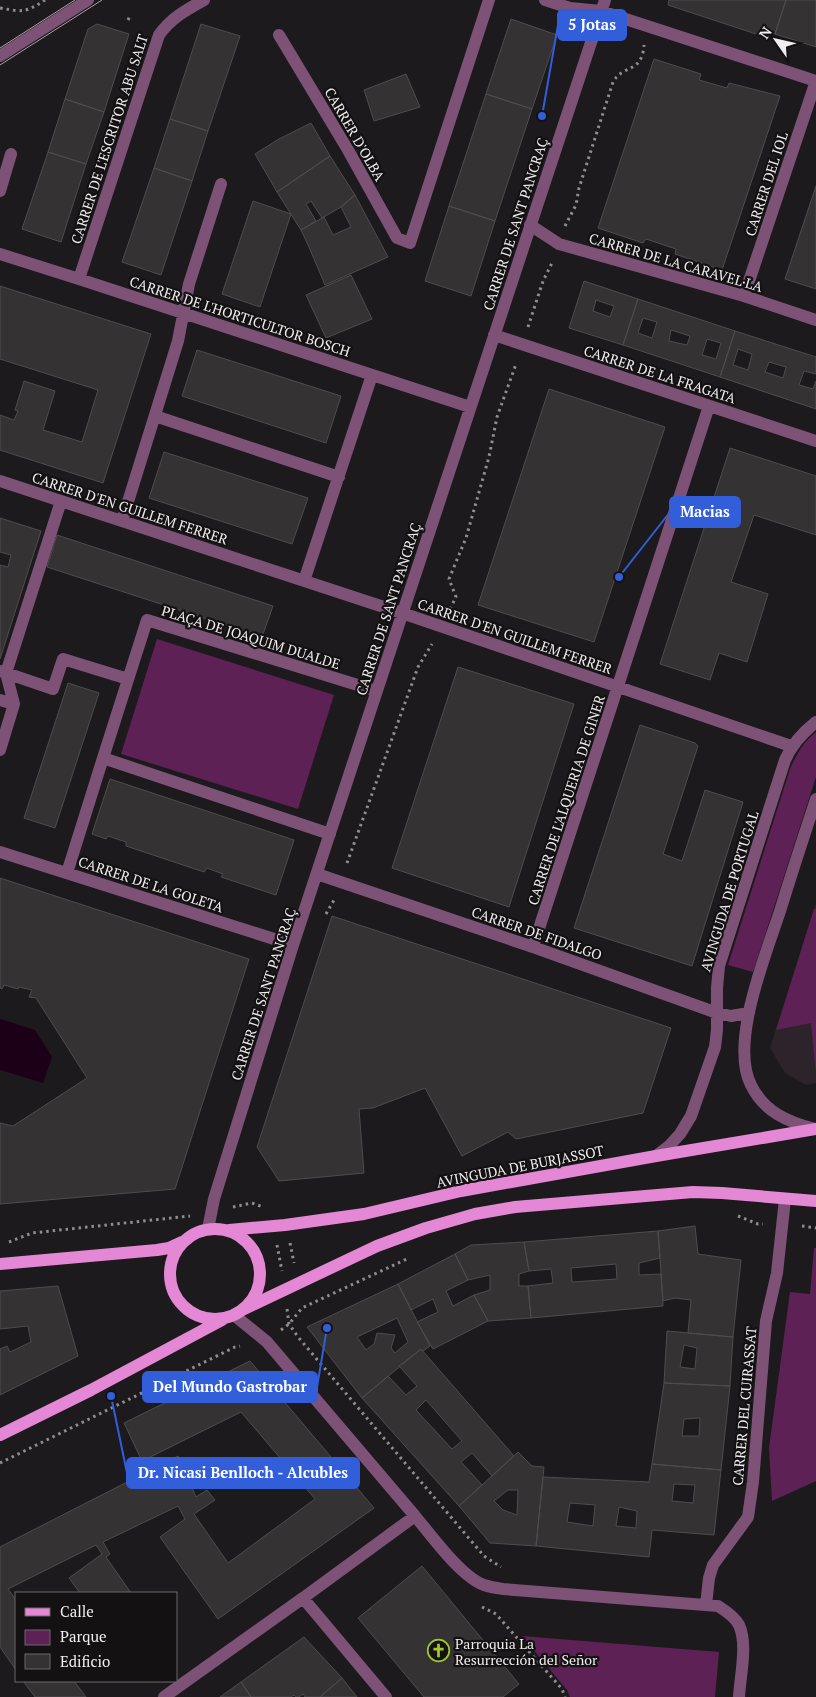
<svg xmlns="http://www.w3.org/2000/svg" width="816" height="1697" font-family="'PT Serif',serif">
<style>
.built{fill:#2c242a}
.green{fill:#5d2155}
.water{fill:#1b0018}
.building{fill:#353234;stroke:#4f4c4e;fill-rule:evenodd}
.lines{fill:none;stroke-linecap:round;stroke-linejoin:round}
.path{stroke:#8f8d8e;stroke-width:3;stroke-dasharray:2.5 4;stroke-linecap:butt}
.minor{stroke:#7e5277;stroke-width:12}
.major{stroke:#e487d5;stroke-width:12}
.tram{stroke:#a7a5a6;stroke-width:1}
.labels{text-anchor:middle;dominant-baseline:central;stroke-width:4.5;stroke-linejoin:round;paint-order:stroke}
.street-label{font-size:14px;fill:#efedee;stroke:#141113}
.poi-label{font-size:14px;fill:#efedee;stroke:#141113;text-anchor:start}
.leader{fill:none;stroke:#325eda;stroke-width:2}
.callout-dot{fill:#325eda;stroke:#141113;stroke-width:2}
.callout{fill:#325eda;stroke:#325eda;stroke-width:2}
.callout-label{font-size:15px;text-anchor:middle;font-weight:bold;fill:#fff}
</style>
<rect width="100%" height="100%" fill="#1d1a1d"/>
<path class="built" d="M816,903v180l-10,2 -21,-12 -15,-25z"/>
<path class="green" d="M157,639l177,56 -36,114 -177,-55z
M816,732v45l-63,195 -25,-7 62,-196c6,-14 14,-28 26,-37z
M814,909h2v165l-5,-51 -35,7z
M814,1248h2v233l-44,20 -3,-53 21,-156 20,2z
M522,1636l197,16 -4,45h-145l-3,-7z"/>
<path class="water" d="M0,1019l35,11 17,27 -9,26 -43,-13z"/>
<path class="building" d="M669,0h117l-11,34 -2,-1 -5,5 -100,-33z
M786,0h30v47l-41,-13z
M511,19l46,16 -25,74 -46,-15z
M97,24l32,10 -25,78 -39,-13 23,-70z
M201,24l39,12 -32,95 -38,-12z
M654,59l47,15 -2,6 28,8 2,-5 51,13 -58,174 -47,-16 1,-5 -30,-10 -3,4 -45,-15z
M406,74l14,33 -46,14 -10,-31z
M486,94l46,15 -37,112 -46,-15z
M65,99l39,13 -18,52 -38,-12z
M170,119l38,12 -16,50 -38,-13z
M311,123l19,33 -53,36 -22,-38 24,-15z
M48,152l38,12 -25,78 -39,-13z
M330,156l25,39 -14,12 -19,11 -11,-17 -5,3 10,17 -15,9 -24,-38z
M154,168l38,13 -31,94 -39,-13z
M816,186v103l-31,-10z
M355,195l33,62 -63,28 -16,-38 -8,-17 23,-13 9,18 18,-8 -10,-20z
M253,201l38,13 -31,93 -38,-13z
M449,206l46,15 -24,75 -46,-15z
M351,275l21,44 -46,19 -20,-43z
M584,281l54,18 -15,46 -54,-17zM596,300l18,6 -4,11 -17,-6z
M0,286l151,48 -48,149 -103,-33v-35l14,5 4,-9 -3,-1 9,-29 31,10 -12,39 39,12 16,-52 -98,-31z
M638,299l97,32 -15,46 -97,-32zM643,318l14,4 -5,16 -14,-5zM671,330l19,6 -3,9 -18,-4zM707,339l14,4 -5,16 -14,-4z
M735,331l81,26v17l-12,-3 -5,14 14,4 3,-8v28l-96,-32zM738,349l14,5 -4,16 -15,-5zM769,362l17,5 -3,11 -18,-6z
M197,350l144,46 -15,47 -144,-47z
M549,389l116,38 -71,215 -116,-37z
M730,448l86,28v59l-62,-20 -23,67 37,12 -21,68 -28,-9 -9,27 -50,-16z
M164,452l144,46 -16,46 -143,-46z
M0,518l41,13 -41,128v-94l8,2 3,-12 -11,-3z
M57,535l216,71 -11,31 -215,-70z
M458,667l116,37 -65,203 -117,-39z
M68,683l31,10 -44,135 -31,-10z
M640,725l55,18 3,3 -35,108 19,7 23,-71 38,12 -51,164 -118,-38z
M110,779l184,61 -18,55 -55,-18 2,-3 -16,-6 -3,4 -78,-26v-4l-18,-6 -2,3 -14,-5z
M0,878l249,81 -74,230 -175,15v-81l13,3 74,-48 -51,-80 -7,-1 3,-7 -13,-3 -1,2 -14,-4 -2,4 -2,-1z
M332,916l339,112 -28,85 -127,26 -8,-7 -46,24 -37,-68 -52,20 -14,1 5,64 -85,8 -22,-34z
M695,1226l3,28 43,6 -8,77 -45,-4 3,-33 -16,-2 -12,3 -5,-70z
M658,1231l2,27 -21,5v12l22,-1 2,32 -132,12 -3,-32 25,-3 -2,-14 -22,2 -5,-29zM616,1264l1,15 -45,3 -1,-14z
M524,1242l5,29 -10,3v12h9l3,32 -43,3 -14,-26 16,-5v-15l-22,5 -13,-26 16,-9z
M455,1254l13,26 -22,11 7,15 21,-11 14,26 -55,28 -16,-27 21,-10 -5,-13 -22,11 -13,-26z
M398,1284l32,62 -7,5 -2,-2 -59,49 -55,-71zM397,1318l11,24 -13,11 -4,-5 4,-13 -18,-2 -3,11 -8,6 -9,-13z
M58,1286l20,70 -78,39v-46l7,-3 3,6 21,-10 -3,-16 -28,3v-38z
M667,1331l66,6 -3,49 -66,-3zM684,1345l13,3 -2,21 -15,-2z
M421,1349l93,107 -22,20 -20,-23 -11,9 21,23 -23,21 -97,-108 26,-22 18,19 11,-9 -18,-20zM426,1400l36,41 -10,8 -36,-39z
M250,1361l124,147 -156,111 -58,-82 25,-18 -7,-13 -75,36 7,12 -4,3 25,36h-51l-11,-15 33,-24 -6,-9 -88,44 8,11v70l-16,-23v-100l178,-91 18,41 11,-7 8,10 -21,14 34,49 87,-64 -74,-87 -99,49 -18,-38z
M664,1383l66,3 -9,84 -69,-6zM700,1418l-1,18h-17l2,-17z
M518,1452l14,14 12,1 -8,79 -46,-3 -31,-37zM508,1490h10l-1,25 -14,-5 -9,-9z
M652,1464l69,6 -7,65 -62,-5 -3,27 -113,-11 7,-69 106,5zM674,1484l21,1 -2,18 -21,-2zM570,1503l25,2 -2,21 -26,-4zM619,1507l18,4 -1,17 -20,-2z
M422,1566l97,118 -16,13h-79l-66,-79z
M304,1637l38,41 -22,19h-15l-2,-3 -4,3h-3l-2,-2 -3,2h-40l-10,-15z
M342,1678l15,19h-37z
M23,1681h51l12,16h-51z
M241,1682l10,15h-31z"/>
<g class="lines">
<path class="path" d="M0,8c23,4 25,5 45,-8
M128,20l2,-4
M565,226l11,-21 3,-17 34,-106c10,-18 29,-8 31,-37
M528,327l15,-46 9,-18
M450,609l6,-12 -7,-18 17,-41 23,-81 8,-40 19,-53
M347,863l71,-196 14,-23
M326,914l8,-14
M233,1207l19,-4 11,4
M738,1216l20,8h5
M802,1226l14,2
M9,1242l23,-9 158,-17
M290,1243l4,20
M277,1245l5,26
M287,1309l2,15 9,13 186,219 17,11
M281,1330l8,-6 13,-16 107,-50
M0,1463l235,-116 5,-1
M482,1607l14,7 66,75 3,8"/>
<path class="minor" d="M545,0l25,8 31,3 215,70
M279,35l69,115 49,88 13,5 79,-243
M0,56l88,-56
M0,191l11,-37
M530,225l29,19 185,52 72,24
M0,254l79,25 391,128
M79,279l80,-244c12,-17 27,-25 45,-35
M744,296l72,-215
M494,335l322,106
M155,416l184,61
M0,481l402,132 389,133
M122,521l56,-180 11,-57 32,-100
M304,581l68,-206
M0,671l53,18 10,-30 65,20
M0,700l14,4 -14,46
M14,704l-8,-31 55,-172
M330,834l-227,-76 44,-138 230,71
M0,852l293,93
M67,873l36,-115
M317,874l216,73 184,66 14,3 18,-3
M533,947l176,-541
M815,1129c-27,-7 -51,-17 -64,-44 -22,-43 16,-133 30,-177 11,-36 23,-72 35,-109
M656,1156l13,-10 11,-12 11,-18 24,-69 2,-17v-42l2,-22 66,-206c7,-16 17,-27 31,-38
M208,1229l6,-30 79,-254 312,-945
M234,1315l33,27 148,174
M706,1605l3,-27 4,-13 35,-48 5,-35 13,-161 11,-48 8,-74
M164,1697l139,-99
M386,1697l-83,-99 112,-82c16,19 46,61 69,69 6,2 13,3 19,4l215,17c8,5 17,11 21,19 9,19 1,52 0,72"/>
<path class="major" d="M170 1274a45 45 0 1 1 90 0a45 45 0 1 1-90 0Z
M229,1230l56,-5 79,-11 97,-23 195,-35 160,-27
M0,1264l157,-14 12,-2 13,-6
M242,1310l135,-64 49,-18 49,-14 40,-7 178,-15 29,1 94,8
M0,1435l91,-45 131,-70"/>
<path class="tram" d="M0,48l75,-48
M0,65l102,-65"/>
</g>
<defs>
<symbol id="church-ring" viewBox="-11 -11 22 22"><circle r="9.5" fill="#141113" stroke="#a2c928" stroke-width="1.5"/><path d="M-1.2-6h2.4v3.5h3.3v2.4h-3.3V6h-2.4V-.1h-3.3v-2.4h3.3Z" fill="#a2c928"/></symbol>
</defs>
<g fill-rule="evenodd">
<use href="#church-ring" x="426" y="1638" width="25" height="25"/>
</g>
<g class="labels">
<g class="street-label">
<text transform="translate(355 134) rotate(60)">CARRER D'OLBA</text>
<text transform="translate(109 139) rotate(-72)">CARRER DE L'ESCRITOR ABU SALT</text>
<text transform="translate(766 184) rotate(-72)">CARRER DEL IOL</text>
<text transform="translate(515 224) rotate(-72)">CARRER DE SANT PANCRAÇ</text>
<text transform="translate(676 262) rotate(16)">CARRER DE LA CARAVEL·LA</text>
<text transform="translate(240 316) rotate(18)">CARRER DE L'HORTICULTOR BOSCH</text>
<text transform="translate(660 374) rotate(18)">CARRER DE LA FRAGATA</text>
<text transform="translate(130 508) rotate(18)">CARRER D'EN GUILLEM FERRER</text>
<text transform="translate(388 609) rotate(-72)">CARRER DE SANT PANCRAÇ</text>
<text transform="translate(515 636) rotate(19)">CARRER D'EN GUILLEM FERRER</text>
<text transform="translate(251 637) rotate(17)">PLAÇA DE JOAQUIM DUALDE</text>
<text transform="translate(566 800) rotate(-72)">CARRER DE L'ALQUERIA DE GINER</text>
<text transform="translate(151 884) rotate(18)">CARRER DE LA GOLETA</text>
<text transform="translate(729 891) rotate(-73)">AVINGUDA DE PORTUGAL</text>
<text transform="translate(537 933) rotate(19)">CARRER DE FIDALGO</text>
<text transform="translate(263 994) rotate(-72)">CARRER DE SANT PANCRAÇ</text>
<text transform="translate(520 1166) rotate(-11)">AVINGUDA DE BURJASSOT</text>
<text transform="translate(744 1406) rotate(-85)">CARRER DEL CUIRASSAT</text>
</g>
<g class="poi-label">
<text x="455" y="1643">Parroquia La<tspan x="455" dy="16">Resurrección del Señor</tspan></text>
</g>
</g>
<path class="leader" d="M542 116L558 25M619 577L670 512M327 1328L317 1387M111 1396L127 1473"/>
<g class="callout-dot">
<circle cx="542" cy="116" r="5"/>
<circle cx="619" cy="577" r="5"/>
<circle cx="327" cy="1328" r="5"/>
<circle cx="111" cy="1396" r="5"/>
</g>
<g class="callout">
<rect x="558" y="10" width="68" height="30" rx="5"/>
<rect x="670" y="497" width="70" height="30" rx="5"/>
<rect x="143" y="1372" width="174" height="30" rx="5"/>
<rect x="127" y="1458" width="232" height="30" rx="5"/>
</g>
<g class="callout-label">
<text x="592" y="30">5 Jotas</text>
<text x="705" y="517">Macias</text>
<text x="230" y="1392">Del Mundo Gastrobar</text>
<text x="243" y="1478">Dr. Nicasi Benlloch - Alcubles</text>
</g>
<rect x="15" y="1592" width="162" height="90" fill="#141113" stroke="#6c696b"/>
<rect x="25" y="1608" width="25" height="8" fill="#e487d5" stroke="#6c696b"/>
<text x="60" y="1617" font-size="15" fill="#efedee">Calle</text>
<rect x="25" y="1630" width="25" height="15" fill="#5d2155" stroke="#6c696b"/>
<text x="60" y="1642" font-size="15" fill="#efedee">Parque</text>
<rect x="25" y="1654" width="25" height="15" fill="#353234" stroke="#6c696b"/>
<text x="60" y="1667" font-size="15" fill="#efedee">Edificio</text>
<g transform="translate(776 40) rotate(304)" stroke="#141113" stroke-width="4" paint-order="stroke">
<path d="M0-4L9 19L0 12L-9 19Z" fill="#efedee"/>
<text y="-8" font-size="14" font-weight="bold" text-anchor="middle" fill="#efedee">N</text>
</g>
</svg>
